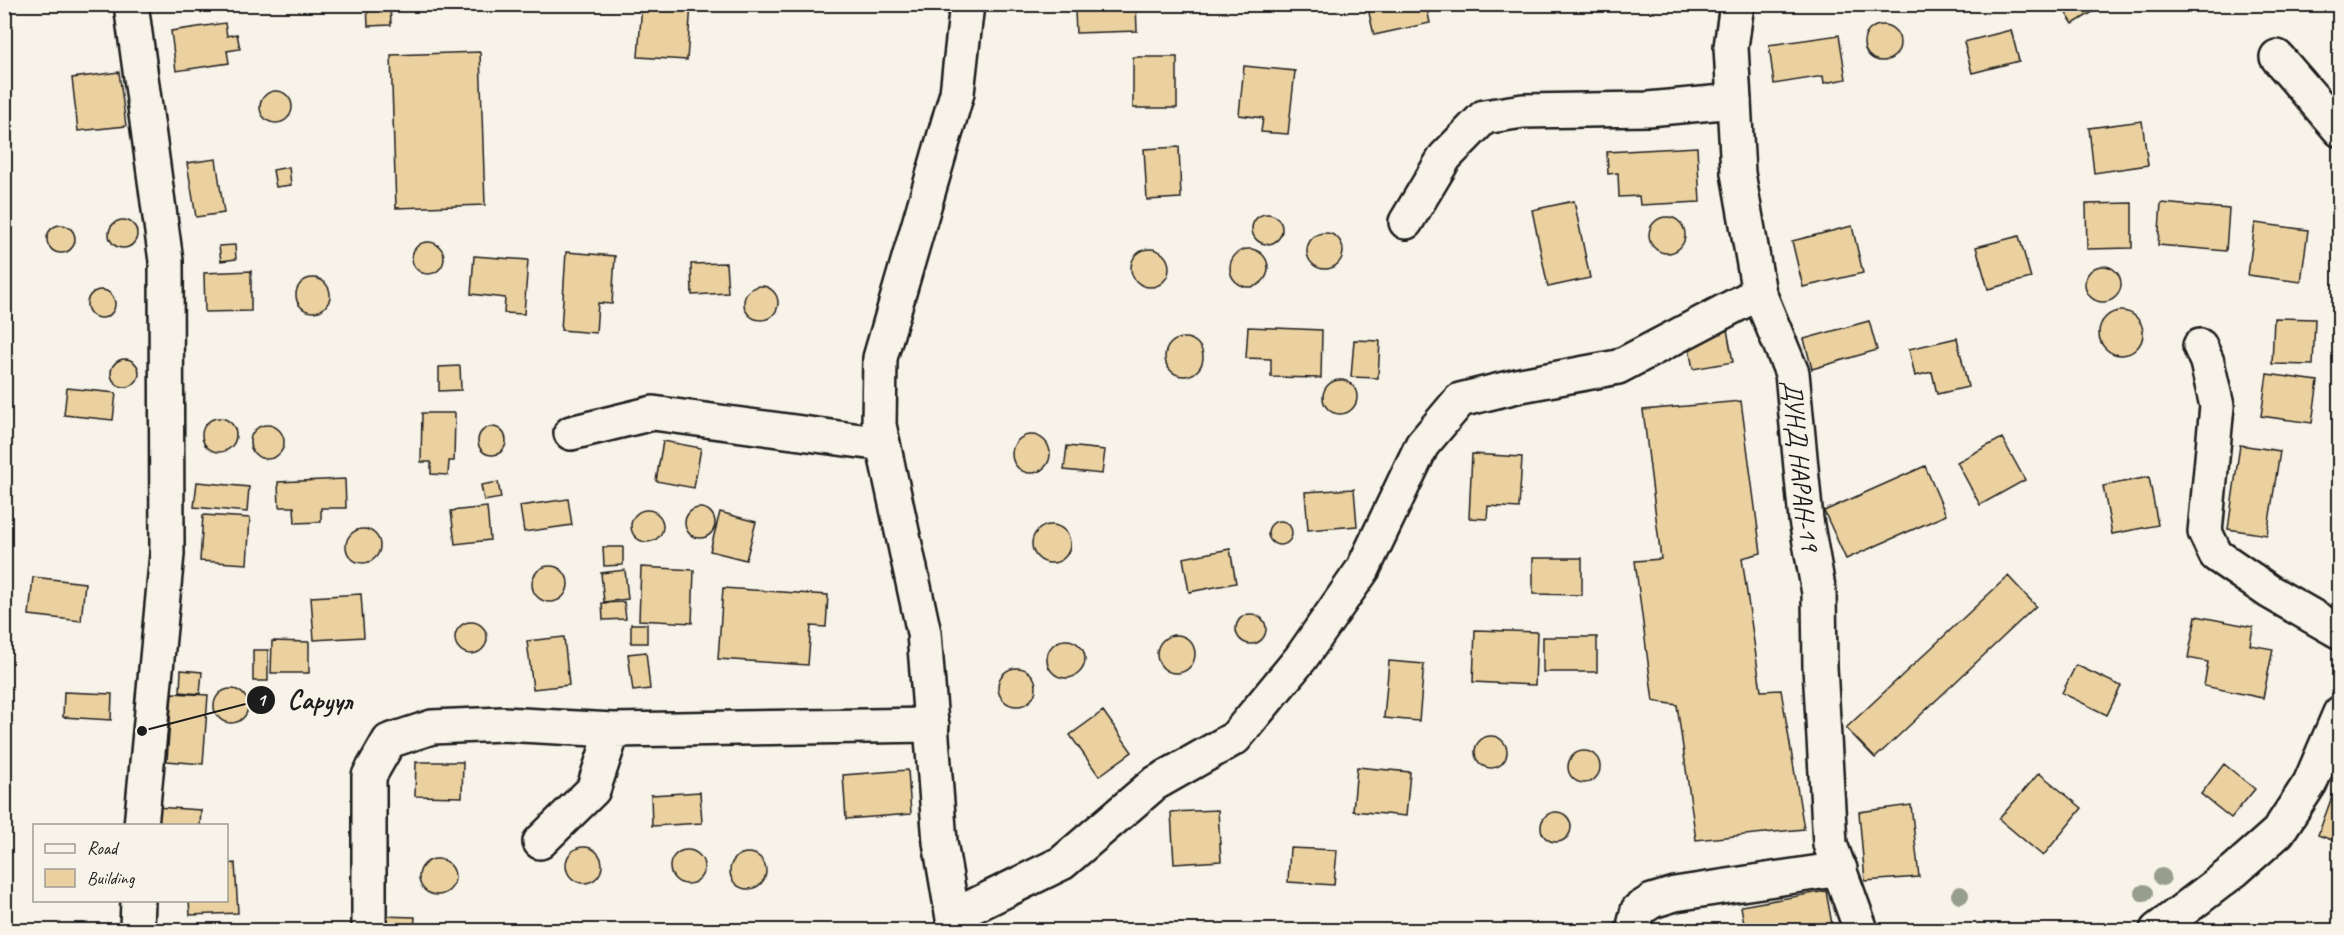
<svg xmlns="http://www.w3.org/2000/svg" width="2344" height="935" font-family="Caveat,sans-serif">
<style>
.building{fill:#ebd1a0;stroke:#1c1c1c;stroke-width:1.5}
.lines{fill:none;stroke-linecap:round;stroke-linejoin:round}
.street-casing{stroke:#1c1c1c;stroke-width:38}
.secondary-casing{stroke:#1c1c1c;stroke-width:38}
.street{stroke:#f7f3e8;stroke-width:33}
.secondary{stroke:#f7f3e8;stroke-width:33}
.tree{fill:#989e8e}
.labels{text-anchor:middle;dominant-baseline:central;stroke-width:4.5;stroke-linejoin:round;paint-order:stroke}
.street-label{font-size:26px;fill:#1c1c1c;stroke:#f7f3e8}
.leader{fill:none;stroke:#1c1c1c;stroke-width:2}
.callout-dot{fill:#1c1c1c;stroke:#f7f3e8;stroke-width:2}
.mark-label{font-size:18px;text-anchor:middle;font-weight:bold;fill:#fff}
.callout-label{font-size:27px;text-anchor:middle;font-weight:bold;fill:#1c1c1c;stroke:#f7f3e8;stroke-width:4.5;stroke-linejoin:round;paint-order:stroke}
</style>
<rect width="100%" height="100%" fill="#f7f3e8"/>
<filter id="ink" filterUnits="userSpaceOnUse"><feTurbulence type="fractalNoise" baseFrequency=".0167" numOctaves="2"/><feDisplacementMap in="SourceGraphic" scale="12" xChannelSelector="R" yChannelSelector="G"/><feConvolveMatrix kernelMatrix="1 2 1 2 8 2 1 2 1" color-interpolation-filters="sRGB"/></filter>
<g filter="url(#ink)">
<path class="building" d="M367,4h23l1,21 -23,1z
M642,4h49l-4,56 -49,-3z
M1088,4h48l1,27 -61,2 -1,-22 13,-1z
M1367,4h59l4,19 -56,12z
M2060,4h44v1l-31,19z
M225,23l2,13 10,-2 3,15 -13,2 2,12 -53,8 -5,-40z
M1864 43a18 18 0 1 1 36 0a18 18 0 1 1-36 0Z
M2011,30l8,31 -47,12 -8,-31z
M1839,35l7,44 -22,4 -1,-7 -49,8 -5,-39z
M480,52l5,153 -89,3 -5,-153z
M1133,57h44v51h-44z
M1244,66l51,5 -7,63 -27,-2 2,-14 -24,-3z
M119,72l7,54 -48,5 -6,-53z
M260 107a16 16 0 1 1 32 0a16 16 0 1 1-32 0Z
M2142,121l6,44 -54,8 -5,-45z
M1179,147l2,51 -34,2 -3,-51z
M1697,147l3,55 -60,3 -1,-9 -20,1 -1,-24 -10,1 -1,-22z
M216,159l8,54 -28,4 -9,-54z
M289,167l2,18 -15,2 -3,-17z
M1574,201l16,77 -42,9 -16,-77z
M2132,203v45l-45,1 -1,-45z
M2161,203l68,6 -3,42 -68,-6z
M1252 229a15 15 0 1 1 30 0a15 15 0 1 1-30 0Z
M1649 235a18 18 0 1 1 36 0a18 18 0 1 1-36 0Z
M109 234a14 14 0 1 1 28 0a14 14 0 1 1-28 0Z
M2255,223l53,7 -7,52 -53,-7z
M47 239a14 14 0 1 1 28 0a14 14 0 1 1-28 0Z
M1852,226l11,47 -60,14 -11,-46z
M1307 251a18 18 0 1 1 36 0a18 18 0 1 1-36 0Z
M2019,236l12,42 -43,11 -12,-42z
M412 258a16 16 0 1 1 32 0a16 16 0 1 1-32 0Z
M235,245l1,14 -15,2 -2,-15z
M1131 268a19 19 0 1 1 38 0a19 19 0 1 1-38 0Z
M1230 268a19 19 0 1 1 38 0a19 19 0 1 1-38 0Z
M566,252l49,4 -3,48 -14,-1 -2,30 -35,-3z
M474,256l54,4 -4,54 -20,-1 1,-15 -34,-4z
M726,263l2,30 -36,2 -1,-31z
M2085 284a18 18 0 1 1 36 0a18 18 0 1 1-36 0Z
M251,271v40l-46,1 -1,-39z
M296 295a17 17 0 1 1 34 0a17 17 0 1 1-34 0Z
M744 303a17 17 0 1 1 34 0a17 17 0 1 1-34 0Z
M87 304a14 14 0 1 1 28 0a14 14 0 1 1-28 0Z
M2099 333a22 22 0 1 1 44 0a22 22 0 1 1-44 0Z
M2274,318l41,1 -2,46 -41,-1z
M1869,321l8,29 -65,19 -8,-30z
M1726,324l7,38 -40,7 -7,-37z
M1248,327l74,3 -1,48 -50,-1v-18l-25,-1z
M1165 357a19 19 0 1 1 38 0a19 19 0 1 1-38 0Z
M1957,338l11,49 -31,7 -5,-22 -17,4 -6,-27z
M1354,340l26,1 -2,37 -27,-1z
M111 373a14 14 0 1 1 28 0a14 14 0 1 1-28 0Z
M460,366l1,24 -22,1v-24z
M2267,374l51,7 -6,42 -51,-7z
M1323 397a17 17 0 1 1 34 0a17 17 0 1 1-34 0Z
M67,388l49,5 -3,27 -49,-5z
M1741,401l20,152 -19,5 19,133 20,-1 23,139 -108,11 -19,-135 -24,-4 -18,-140 26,-2 -18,-149z
M422,413h33l-1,48h-5l-1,14 -17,-1v-12h-10z
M202 435a17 17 0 1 1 34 0a17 17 0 1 1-34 0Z
M250 442a17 17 0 1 1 34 0a17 17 0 1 1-34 0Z
M478 441a14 14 0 1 1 28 0a14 14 0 1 1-28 0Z
M1012 454a19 19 0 1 1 38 0a19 19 0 1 1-38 0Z
M2002,438l23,42 -45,25 -23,-43z
M663,441l38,7 -7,40 -38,-7z
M2240,445l40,6 -13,84 -39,-6z
M1067,446l38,4 -3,24 -38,-4z
M1472,454l50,3 -3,51 -31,-2 -1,13 -18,-1z
M1925,466l21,49 -100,44 -22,-48z
M2149,477l9,48 -46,9 -9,-48z
M345,479l1,29h-25v14l-26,1 -1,-16h-15l-1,-25z
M197,482l52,5 -2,25 -53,-5z
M498,482l3,16 -17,3 -3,-16z
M1354,489l3,37 -49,4 -3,-38z
M568,499l4,26 -48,7 -4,-26z
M487,507l3,33 -35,4 -4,-33z
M685 523a15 15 0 1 1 30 0a15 15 0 1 1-30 0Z
M631 526a16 16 0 1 1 32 0a16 16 0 1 1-32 0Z
M720,512l36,10 -10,38 -36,-9z
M203,515l47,3 -3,46 -47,-3z
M1268 533a12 12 0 1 1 24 0a12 12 0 1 1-24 0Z
M1032 544a19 19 0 1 1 38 0a19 19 0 1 1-38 0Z
M346 546a17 17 0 1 1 34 0a17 17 0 1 1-34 0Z
M603,547h20v18l-19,1z
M1230,549l6,34 -47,9 -6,-34z
M1533,558h49v37l-49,-1z
M532 584a18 18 0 1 1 36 0a18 18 0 1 1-36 0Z
M641,567l53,3 -2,53 -53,-3z
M625,570l3,29 -24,3 -3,-29z
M2008,576l28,30 -161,152 -29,-30z
M33,577l52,6 -4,38 -52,-6z
M723,588l105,7 -2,32 -15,-1 -3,39 -90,-6z
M361,594l3,43 -50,3 -3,-43z
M624,602l2,17 -23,1 -1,-17z
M1236 629a15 15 0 1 1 30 0a15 15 0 1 1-30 0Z
M2196,616l57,11 -3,18 23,4 -10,49 -59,-12 4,-24 -20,-4z
M455 638a16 16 0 1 1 32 0a16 16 0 1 1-32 0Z
M631,624h16v19h-16z
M1475,630l62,2 -2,53 -62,-3z
M1157 654a19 19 0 1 1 38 0a19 19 0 1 1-38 0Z
M564,637l5,48 -36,4 -6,-48z
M1543,637h54v35h-54z
M1047 659a19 19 0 1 1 38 0a19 19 0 1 1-38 0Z
M272,641l37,1v31h-38z
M253,650h15v31h-15z
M646,652l4,37 -17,2 -5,-37z
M1389,661l35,3 -5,57 -35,-3z
M2076,665l45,21 -14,29 -45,-22z
M998 687a19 19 0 1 1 38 0a19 19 0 1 1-38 0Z
M181,670l21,2 -2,22 -20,-2z
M214 706a17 17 0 1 1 34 0a17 17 0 1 1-34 0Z
M64,692l48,2 -1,26 -48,-3z
M172,693l36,2 -5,69 -36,-3z
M1103,711l29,41 -33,24 -29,-41z
M1475 752a16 16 0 1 1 32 0a16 16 0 1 1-32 0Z
M1568 767a16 16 0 1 1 32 0a16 16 0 1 1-32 0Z
M416,762h47l-1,35 -47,-1z
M2224,764l31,25 -24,29 -30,-24z
M1357,767l53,5 -4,44 -53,-5z
M908,770l3,44 -65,5 -3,-44z
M2039,773l43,35 -39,48 -44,-37z
M2340,775v68l-22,-8z
M700,792l2,31 -50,3 -1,-31z
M1911,805l8,72 -54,4 -6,-69z
M155,807l46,3 -1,16h-46z
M1218,810l3,51 -47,3 -3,-52z
M1541 827a15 15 0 1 1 30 0a15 15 0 1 1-30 0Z
M566 865a18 18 0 1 1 36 0a18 18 0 1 1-36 0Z
M1290,848l47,2 -3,35 -46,-3z
M670 867a17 17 0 1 1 34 0a17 17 0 1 1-34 0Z
M730 871a18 18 0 1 1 36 0a18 18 0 1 1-36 0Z
M419 877a18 18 0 1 1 36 0a18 18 0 1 1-36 0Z
M235,863l3,50 -48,2 -1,-15h37v-36z
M1826,891l7,39h-88l-4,-24z
M380,916l35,1 -1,13h-35z
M2263,924l6,6h-13z
M552,925h30v5h-30z
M1174,926v4h-40z
M1204,927l9,1 4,2h-19z"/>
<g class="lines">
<defs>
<path id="street" d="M131,4l35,257 1,293 -26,272
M2277,57l63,73
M1406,222l39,-65 39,-40 39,-6 125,-2 86,-8
M2200,346l7,16 10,44 -12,126 11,23 54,37 70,40
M571,433l82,-20 230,31
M540,842l53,-52 20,-60
M953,916l109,-53 92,-79 81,-46 66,-80 62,-89 59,-124 38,-45 61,-15 97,-18 141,-74
M137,930l1,-30
M369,930v-154l20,-35 43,-14 71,-3 110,6 319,-5
M1633,930l5,-20 14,-9 23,-7 165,-25
M2157,930l77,-59 44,-39 32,-49 30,-70"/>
<g id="secondary">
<path id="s1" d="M1737,4l-6,43 7,126 21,120 33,80 14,147 13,73 1,74 10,177 31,86"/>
<path d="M955,930l-15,-88 -16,-209 -45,-208 1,-67 77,-265 10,-89"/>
</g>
</defs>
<use href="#street" class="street-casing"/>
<use href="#secondary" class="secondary-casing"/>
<use href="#street" class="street"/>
<use href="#secondary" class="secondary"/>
</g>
<g class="tree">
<circle cx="2162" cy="877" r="9"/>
<circle cx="2144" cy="893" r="9"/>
<circle cx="1960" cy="895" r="9"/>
</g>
</g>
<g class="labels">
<g class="street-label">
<text stroke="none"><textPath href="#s1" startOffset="471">ДУНД НАРАН-19</textPath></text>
</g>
</g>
<path class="leader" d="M142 731L261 700"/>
<g class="callout-dot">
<circle cx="142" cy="731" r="6"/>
<circle cx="261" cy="700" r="15"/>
</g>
<g class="mark-label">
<text x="261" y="706">1</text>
</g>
<g class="callout-label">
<text x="320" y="709">Саруул</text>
</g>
<rect width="2344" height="935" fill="none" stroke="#f7f3e8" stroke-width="24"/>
<rect x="12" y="12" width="2320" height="911" fill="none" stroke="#1c1c1c" stroke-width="2" filter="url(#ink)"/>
<rect x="33" y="824" width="195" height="78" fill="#f7f3e8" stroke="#9f9d96" stroke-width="1.5"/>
<rect x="45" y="844" width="30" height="9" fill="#f7f3e8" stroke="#9f9d96" stroke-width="1.5"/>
<text x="87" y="854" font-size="18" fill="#1c1c1c">Road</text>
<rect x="45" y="869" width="30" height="18" fill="#ebd1a0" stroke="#9f9d96" stroke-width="1.5"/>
<text x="87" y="884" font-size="18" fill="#1c1c1c">Building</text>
</svg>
